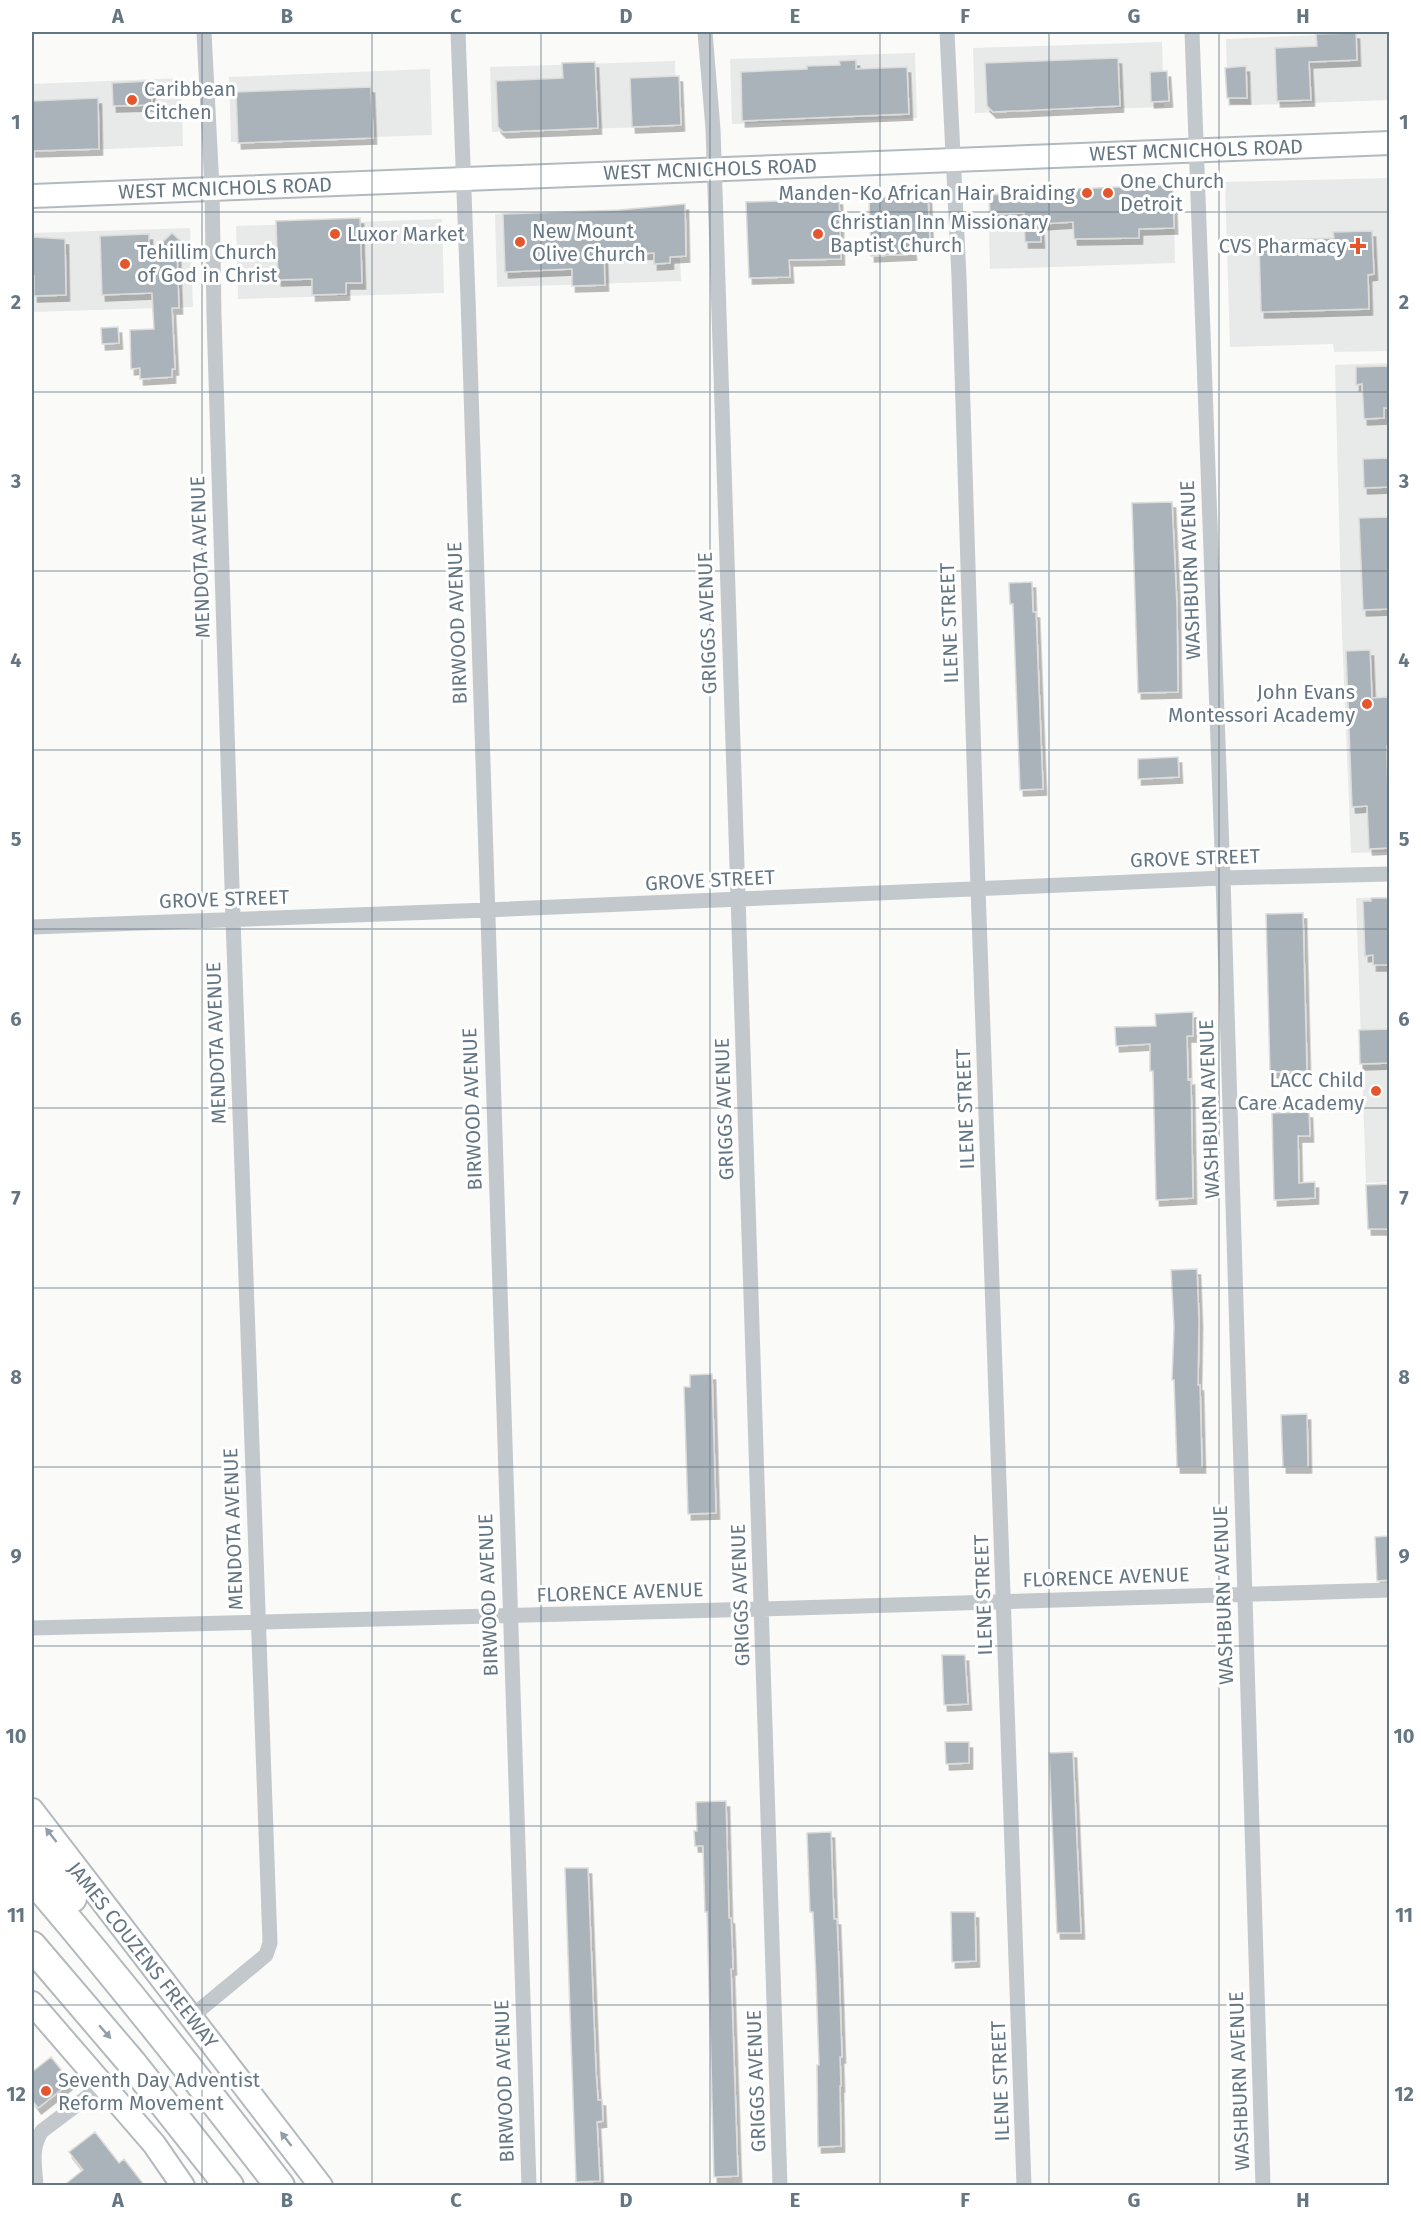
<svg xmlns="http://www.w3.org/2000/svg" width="1421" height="2217" font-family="'Fira Sans',sans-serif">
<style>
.built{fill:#e8e9e9}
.building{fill:#aab3b9;stroke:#dcdcda;stroke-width:1.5;filter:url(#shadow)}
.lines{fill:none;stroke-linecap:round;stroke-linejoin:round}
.secondary-casing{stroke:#b3babf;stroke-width:26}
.motorway-casing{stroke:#b4b9bd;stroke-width:32}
.minor{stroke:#c3c8cc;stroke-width:15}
.secondary{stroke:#fff;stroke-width:22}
.motorway{stroke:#fff;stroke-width:28}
.oneway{fill:#939fa8}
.grid{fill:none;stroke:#657683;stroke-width:1.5;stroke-opacity:0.55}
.poi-dot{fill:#e4572e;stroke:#fff;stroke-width:2}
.labels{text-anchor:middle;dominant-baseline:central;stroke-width:6;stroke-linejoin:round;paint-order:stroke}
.poi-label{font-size:20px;fill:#657683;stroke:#fff;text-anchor:start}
.street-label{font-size:20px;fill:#657683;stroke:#fff}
.neatline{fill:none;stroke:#657683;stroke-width:2}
.grid-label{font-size:20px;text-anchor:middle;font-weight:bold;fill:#657683}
</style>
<defs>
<filter id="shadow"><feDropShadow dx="3.5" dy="6" stdDeviation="0" flood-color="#0004"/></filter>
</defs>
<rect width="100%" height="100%" fill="#fafaf8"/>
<path class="built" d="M1389,32v68l-161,6 -2,-67z
M1162,42l2,65 -189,6 -2,-65z
M915,53l2,65 -185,6 -2,-65z
M675,61l2,65 -185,6 -2,-65z
M430,69l2,66 -201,7 -2,-65z
M181,78l2,68 -151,6v-68z
M1389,178v173l-55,1 -1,-8 -103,3 -5,-165z
M1173,187l2,76 -185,6 -2,-76z
M678,208l3,73 -184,6 -2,-73z
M442,219l2,74 -206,6 -2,-73z
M190,228l3,79 -161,5v-79z
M1389,363v489l-38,1 -9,-219 -7,-269z
M1389,897v285l-23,1 -10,-285z"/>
<path class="building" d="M1356,33l1,27 -48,2 2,38 -34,1 -2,-53 42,-2 -1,-12z
M1118,58l2,48 -127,6 -6,-6 -2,-43z
M856,60v9l51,-2 2,47 -167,7 -1,-49 66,-3v-3l33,-1 -1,-4z
M595,62l3,66 -95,4 -5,-5 -2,-46 67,-3 -1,-15z
M1246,66l1,32h-20l-2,-30z
M1167,71l2,30 -18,1 -1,-30z
M679,76l2,49 -49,2 -2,-49z
M151,81l1,24 -39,1 -1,-23z
M371,87l2,51 -135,5 -2,-51z
M98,98l1,51 -67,2v-50z
M1167,185l6,6 1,37 -35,1v9l-65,1 -1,-17 -33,2 1,18h-16l-1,-29 -34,1 -1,-19 50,-3v4l34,-2v-5z
M911,196h17l2,48 -18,1 1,9 -42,2 -2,-58z
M839,199l2,60 -52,1 1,17 -41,1 -3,-76z
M685,204l1,52 -16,1v6l-16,1v-11l-50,3 1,29 -33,1v-17l-67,3 -2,-58 116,-4z
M360,218l2,65h-16v11l-34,1v-16l-34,1 -2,-59z
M1372,231l2,43 -6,1 1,34 -108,3 -2,-71 75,-3 -1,-6z
M172,233l12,11 -7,8 2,56h-7l3,61h-3v8l-32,2v-11l-9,1 -1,-39 24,-1 -2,-36 -50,2 -2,-59 49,-2v21z
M32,237l33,2 1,56 -32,1v-20h-2z
M118,327l1,16 -17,1 -1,-16z
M1389,366v42h-5v10l-20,1 -2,-35 -6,1v-18z
M1389,458v29l-25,1 -1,-29z
M1172,502l5,104 1,86 -40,1 -6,-190z
M1389,517v92l-26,1 -4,-92z
M1032,582l1,30h3l7,177 -23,1 -7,-186h-3l-1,-21z
M1370,650l2,48 17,-1v49h-2l2,102 -20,1 -2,-43 -15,1 -6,-156z
M1178,757l1,20 -41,2v-20z
M1371,898h18v67h-16v-10l-8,1 -2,-55h8z
M1303,913l4,158 -37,1 -4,-158z
M1193,1012v24h-6l1,44 3,-1 2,119 -37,2 -3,-129h-3v-27l-34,2 -1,-19 41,-1 -1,-12z
M1389,1029v34l-29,1 -1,-34z
M1309,1112l1,24h-12l1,47 16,-1v16l-41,2 -2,-87z
M1389,1184v45h-21l-2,-44z
M1197,1269l2,53 -1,63h2l2,82h-25l-3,-87h-2l2,-53 -3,-57z
M712,1374l4,139 -28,1 -4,-127h6v-12z
M1307,1414l1,53h-25l-2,-52z
M1389,1536v44l-12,1 -2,-44z
M942,1655h23l3,49 -24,1z
M945,1742h24v21l-23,1z
M1073,1752l8,181h-24l-8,-180z
M726,1801l3,117h2l1,22 1,29h-2l7,207 -24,1 -7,-265h-2l-2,-66h-8l-1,-15h3l-1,-29z
M831,1832l3,87h3l2,50 3,88h-2l1,29h-1l1,60 -23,1 -1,-82h2l-3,-87 -3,-66h-3l-3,-79z
M565,1868h23l8,203 2,29h4l1,21 -6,1 3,59 -24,1z
M951,1912h24l1,49 -24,1z
M51,2057l20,25 -33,26 -6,-8v-28z
M95,2132l24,31 5,-4 21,27h-82l20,-16 -14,-18z"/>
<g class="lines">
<defs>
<path id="secondary" d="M32,196l1358,-53
M32,1810l289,376
M32,2003l122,141 29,42"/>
<path id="motorway" d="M32,1845l40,53
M32,1878c86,100 167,203 248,308
M32,1946l99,116 98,124"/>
</defs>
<use href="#secondary" class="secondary-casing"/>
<use href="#motorway" class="motorway-casing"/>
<path class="minor" d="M458,32l10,266 61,1888
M705,32l8,97 67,2057
M947,32l12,245 19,611 46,1298
M1192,32l31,846 40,1308
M32,927l455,-17 736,-32 167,-4
M32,1628l729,-19 629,-19
M191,2017l75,-62 4,-12 -37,-1024 -19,-603 -2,-128 -8,-156
M36,2186c-1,-20 -6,-38 6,-55l61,-46"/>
<use href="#secondary" class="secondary"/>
<use href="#motorway" class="motorway"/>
</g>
<defs><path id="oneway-solid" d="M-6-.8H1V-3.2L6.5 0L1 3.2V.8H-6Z" transform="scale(1.5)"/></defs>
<g class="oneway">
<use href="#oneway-solid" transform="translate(51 1835) rotate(-128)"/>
<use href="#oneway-solid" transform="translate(105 2032) rotate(49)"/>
<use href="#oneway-solid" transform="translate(286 2139) rotate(-128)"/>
</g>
<path class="grid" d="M202,32v2154M372,32v2154M541,32v2154M710,32v2154M880,32v2154M1049,32v2154M1219,32v2154M32,212h1358M32,392h1358M32,571h1358M32,750h1358M32,929h1358M32,1108h1358M32,1288h1358M32,1467h1358M32,1646h1358M32,1826h1358M32,2005h1358"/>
<g class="poi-dot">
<circle cx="132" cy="100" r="6"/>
<circle cx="1087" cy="193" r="6"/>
<circle cx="1108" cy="193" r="6"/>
<circle cx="335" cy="234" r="6"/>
<circle cx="818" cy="234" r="6"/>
<circle cx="520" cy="242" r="6"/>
<path d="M1355 237h6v6h6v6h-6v6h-6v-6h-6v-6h6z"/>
<circle cx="125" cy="264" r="6"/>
<circle cx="1367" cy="704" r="6"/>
<circle cx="1376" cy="1091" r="6"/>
<circle cx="46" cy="2091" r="6"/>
</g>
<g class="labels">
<g class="poi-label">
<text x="144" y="89">Caribbean<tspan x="144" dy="23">Citchen</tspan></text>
<text x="1120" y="181">One Church<tspan x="1120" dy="23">Detroit</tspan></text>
<text x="1075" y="193" text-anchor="end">Manden-Ko African Hair Braiding</text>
<text x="830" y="222">Christian Inn Missionary<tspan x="830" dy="23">Baptist Church</tspan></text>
<text x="532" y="231">New Mount<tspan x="532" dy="23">Olive Church</tspan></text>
<text x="347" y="234">Luxor Market</text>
<text x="1346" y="246" text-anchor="end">CVS Pharmacy</text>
<text x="137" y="252">Tehillim Church<tspan x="137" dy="23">of God in Christ</tspan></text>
<text x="1355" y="692" text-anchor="end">John Evans<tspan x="1355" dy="23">Montessori Academy</tspan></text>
<text x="1364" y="1080" text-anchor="end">LACC Child<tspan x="1364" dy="23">Care Academy</tspan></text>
<text x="58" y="2080">Seventh Day Adventist<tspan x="58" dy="23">Reform Movement</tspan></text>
</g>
<g class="street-label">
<text transform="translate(1196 150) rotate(-2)">WEST MCNICHOLS ROAD</text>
<text transform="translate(710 169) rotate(-2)">WEST MCNICHOLS ROAD</text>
<text transform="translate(225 188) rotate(-2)">WEST MCNICHOLS ROAD</text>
<text transform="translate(200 557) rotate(-92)">MENDOTA AVENUE</text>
<text transform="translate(1190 570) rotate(-92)">WASHBURN AVENUE</text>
<text transform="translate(457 623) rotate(-92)">BIRWOOD AVENUE</text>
<text transform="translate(707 623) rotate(-92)">GRIGGS AVENUE</text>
<text transform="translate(949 623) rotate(-92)">ILENE STREET</text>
<text transform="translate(1195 858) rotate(-2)">GROVE STREET</text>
<text transform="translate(710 880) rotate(-3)">GROVE STREET</text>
<text transform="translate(224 899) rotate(-2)">GROVE STREET</text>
<text transform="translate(216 1043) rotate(-92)">MENDOTA AVENUE</text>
<text transform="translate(472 1109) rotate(-92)">BIRWOOD AVENUE</text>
<text transform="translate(724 1109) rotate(-92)">GRIGGS AVENUE</text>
<text transform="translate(965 1109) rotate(-92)">ILENE STREET</text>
<text transform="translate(1209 1109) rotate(-92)">WASHBURN AVENUE</text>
<text transform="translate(233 1529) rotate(-92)">MENDOTA AVENUE</text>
<text transform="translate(1106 1577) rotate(-2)">FLORENCE AVENUE</text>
<text transform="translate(620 1592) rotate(-2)">FLORENCE AVENUE</text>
<text transform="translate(488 1595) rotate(-92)">BIRWOOD AVENUE</text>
<text transform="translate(740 1595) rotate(-92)">GRIGGS AVENUE</text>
<text transform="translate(983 1595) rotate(-92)">ILENE STREET</text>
<text transform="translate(1223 1595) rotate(-92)">WASHBURN AVENUE</text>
<text transform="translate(143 1955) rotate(52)">JAMES COUZENS FREEWAY</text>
<text transform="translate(504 2081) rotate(-92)">BIRWOOD AVENUE</text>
<text transform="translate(756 2081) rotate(-92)">GRIGGS AVENUE</text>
<text transform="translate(1000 2081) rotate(-92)">ILENE STREET</text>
<text transform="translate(1239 2081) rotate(-92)">WASHBURN AVENUE</text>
</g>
</g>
<rect width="1421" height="2217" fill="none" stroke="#ffffff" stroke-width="66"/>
<rect x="33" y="33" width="1355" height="2151" class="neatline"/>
<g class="grid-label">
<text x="118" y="23">A</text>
<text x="287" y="23">B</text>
<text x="456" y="23">C</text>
<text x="626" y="23">D</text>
<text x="795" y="23">E</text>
<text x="965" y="23">F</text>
<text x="1134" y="23">G</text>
<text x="1303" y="23">H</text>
<text x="16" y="129">1</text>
<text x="1404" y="129">1</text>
<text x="16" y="309">2</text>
<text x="1404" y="309">2</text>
<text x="16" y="488">3</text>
<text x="1404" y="488">3</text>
<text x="16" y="667">4</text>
<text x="1404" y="667">4</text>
<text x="16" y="846">5</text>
<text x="1404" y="846">5</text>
<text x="16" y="1026">6</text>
<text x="1404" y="1026">6</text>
<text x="16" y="1205">7</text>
<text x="1404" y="1205">7</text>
<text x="16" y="1384">8</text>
<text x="1404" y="1384">8</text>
<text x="16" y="1563">9</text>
<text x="1404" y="1563">9</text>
<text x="16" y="1743">10</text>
<text x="1404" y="1743">10</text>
<text x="16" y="1922">11</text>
<text x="1404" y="1922">11</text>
<text x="16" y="2101">12</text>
<text x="1404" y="2101">12</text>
<text x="118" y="2207">A</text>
<text x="287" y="2207">B</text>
<text x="456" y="2207">C</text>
<text x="626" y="2207">D</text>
<text x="795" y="2207">E</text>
<text x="965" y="2207">F</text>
<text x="1134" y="2207">G</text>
<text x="1303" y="2207">H</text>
</g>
</svg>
